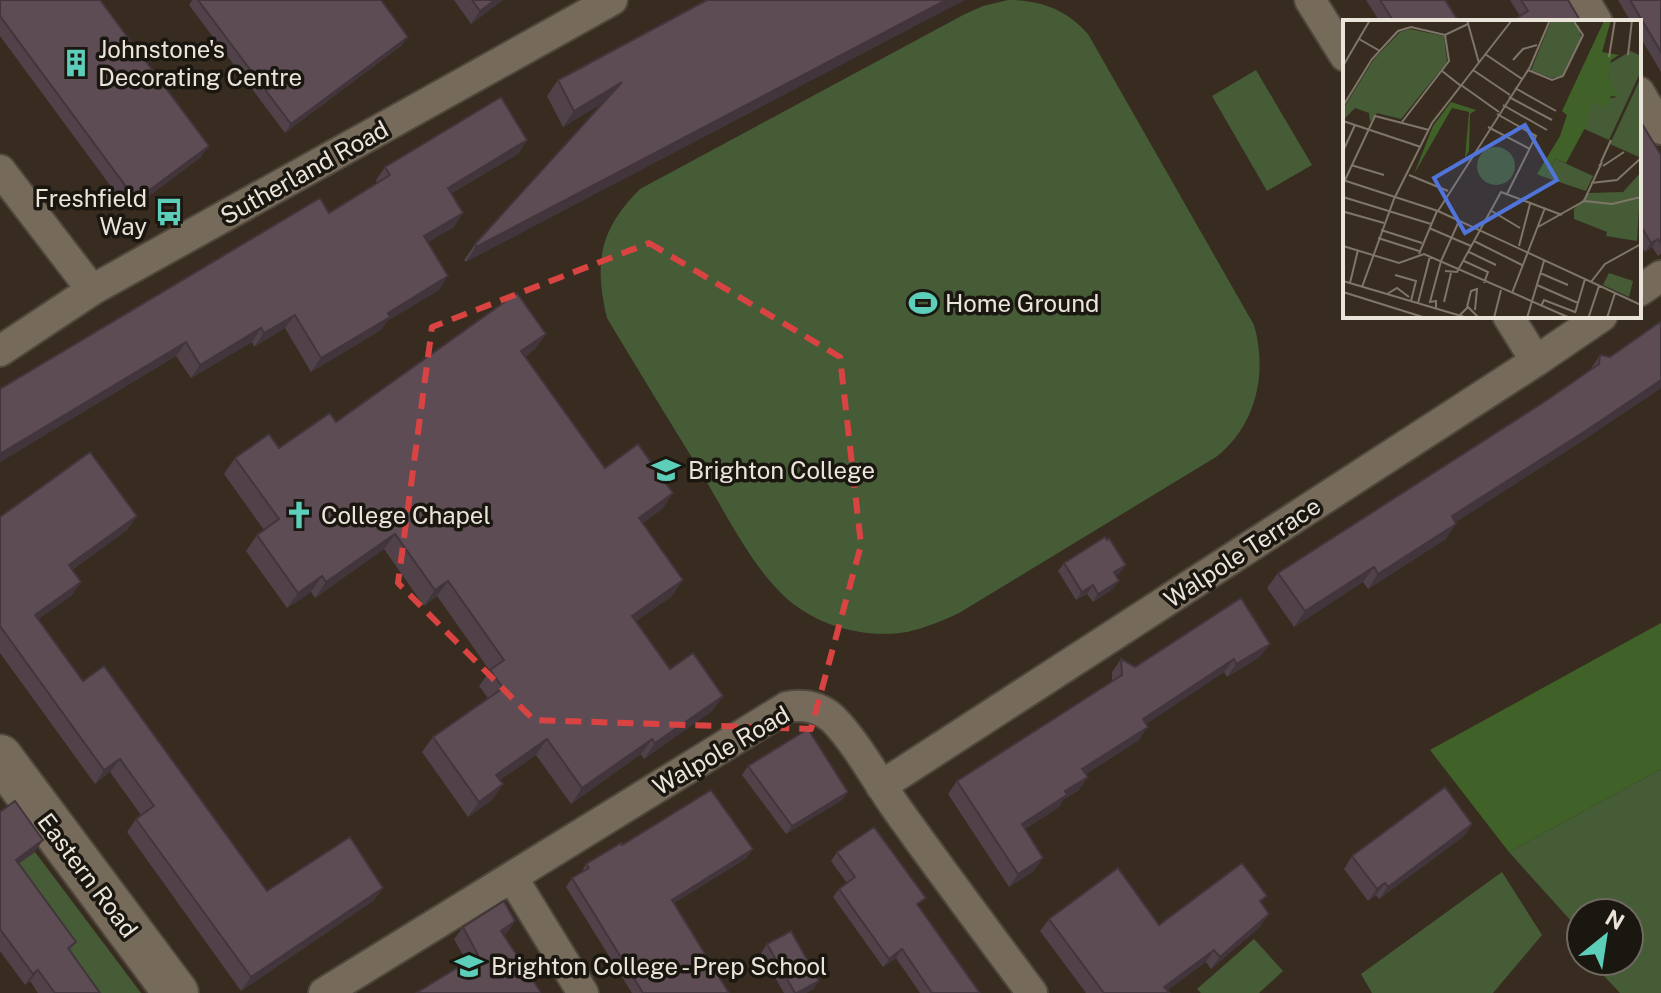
<svg xmlns="http://www.w3.org/2000/svg" width="1661" height="993" font-family="'Public Sans',sans-serif">
<style>
.green{fill:#455c37}
.forest{fill:#406228}
.lines{fill:none;stroke-linecap:round;stroke-linejoin:round}
.street-casing{stroke:#4f473b;stroke-width:34}
.secondary-casing{stroke:#4f473b;stroke-width:48}
.street{stroke:#766a5b;stroke-width:30}
.secondary{stroke:#766a5b;stroke-width:44}
.wall{fill:#514149}
.shaded-wall{fill:#42353c}
.building{fill:#5e4c55;stroke:#42353c;stroke-width:2}
.marked{fill:none;stroke:#d94443;stroke-width:6;stroke-dasharray:16 10;stroke-linejoin:round}
.labels{text-anchor:middle;dominant-baseline:central;stroke-width:7;stroke-linejoin:round;paint-order:stroke}
.poi-label{font-size:24px;fill:#ebe4db;stroke:#1a1610;text-anchor:start}
.street-label{font-size:24px;fill:#ebe4db;stroke:#1a1610}
.inset-road{fill:none;stroke:#7f766a;stroke-width:2}
.view{fill:#5074d9;fill-opacity:0.15;stroke:#5074d9;stroke-width:4}
.inset-edge{fill:none;stroke:#ebe4db;stroke-width:4}
</style>
<rect width="100%" height="100%" fill="#372c1f"/>
<path class="green" d="M1008,0c32,0 58,9 80,34l166,291c14,48 2,101 -38,132l-257,156c-17,8 -34,15 -52,19 -43,7 -92,-6 -124,-37 -32,-30 -58,-83 -81,-121 -32,-52 -64,-104 -95,-156 -13,-55 -8,-88 33,-129l325,-175 18,-8z
M1256,70l56,95 -45,26 -55,-95z
M1661,769v224h-41l-30,-32h39v-48h-48v19l-72,-80z
M35,852l106,141h-57l-78,-121z
M1502,872l40,63 -49,58h-121l-11,-19z
M1254,939l29,32 -24,22h-58l-4,-4z"/>
<path class="forest" d="M1661,623v146l-152,83 -79,-102z"/>
<g class="lines">
<defs>
<path id="street" d="M1310,0l35,56
M1584,0l13,22
M1639,92l22,37
M0,170l92,120
M1639,291l22,-15
M1508,316l28,45
M0,351l92,-61 520,-290
M881,786l655,-425 66,-45
M512,877l71,116
M324,993l463,-286c17,-3 33,0 46,12 24,24 44,62 64,90 44,62 90,123 135,184"/>
<path id="secondary" d="M0,757l176,236"/>
</defs>
<use href="#street" class="street-casing"/>
<use href="#secondary" class="secondary-casing"/>
<use href="#street" class="street"/>
<use href="#secondary" class="secondary"/>
</g>
<path class="wall" d="M192,0h189l21,45 -117,88 -96,-128z
M454,0h49l-32,24z
M707,0l-241,262 -2,-2 11,-16 129,-142 -41,25 -16,-31 11,-16z
M1366,0h79l14,22h-79z
M1510,0h58l13,22h-66l5,-6z
M1618,0h43v72l-22,-37v-13h-8z
M0,1l201,156 -72,54 -129,-175z
M1639,119l22,36v99l-3,2 -6,-9 -7,5 -6,-10z
M527,140l-9,14 -66,39 2,34 -26,15 11,48 -52,31 -6,9 -70,42 -26,-44 -31,19 -2,-5 -61,36 -15,-22 -176,106v-73l329,-176 48,-30 -1,-3 9,-13z
M1661,324v64l-85,57 -121,77 -9,17 -78,50 -5,-7 -69,45 -27,-39 11,-15 269,-173 43,-30 10,-15 10,2z
M546,334l-11,15 -10,8 80,111 68,25 -11,16 -19,14 29,73 -36,25 34,48 53,27 -11,15 -68,48 -3,-5 -70,50 -35,-49 -36,25 3,4 -11,16 -24,17 -46,-65 11,-15 55,-39 -9,-12 11,-15 -53,-75 -13,10 -40,-57 -69,49 -4,-6 -24,16 -41,-57 11,-16 7,-5 -40,-56 11,-16 44,-10 57,-26z
M137,516l-10,14 -55,40 9,12 -10,14 -33,23 45,62 184,210 116,-3 -10,13 -132,90 -114,-159 9,-13 5,-4 -31,-43 -15,12 -95,-131v-136z
M1064,563l56,10 -4,3 -3,13 -20,13 -6,-8 -11,6 -18,-29z
M1260,657l-33,20 -3,-5 -78,52 -7,16 -53,34 -7,16 -16,10 -5,8 -33,21 9,42 -25,16 -61,-93 9,-13 155,-100v-9l9,-13 14,8z
M748,766l100,26 -6,8 -56,34 -44,-59z
M0,812l35,40 -16,11 57,79 -6,9 30,42h-62l-8,-12 -5,4 -25,-34z
M1472,824l-8,12 -85,63 -3,-4 -8,6 -24,-32 8,-13z
M622,845l125,13 -73,45 55,90h-97l-66,-106 6,-9 9,-5 5,-9z
M837,852l82,55 61,86h-60l-24,-35 -13,9 -50,-70 6,-8 8,-6 -16,-22z
M1261,903v23l-50,43 -5,-7 -39,28 3,3h-84l-46,-62 9,-12 110,6z
M463,927l44,6 -3,2 36,58 -73,-31 -13,-23z
M767,944l52,37 -6,8 -7,4h-22l-23,-40z"/>
<path class="shaded-wall" d="M495,0h8l-32,24 9,-13z
M946,0h19l-499,262 10,-15z
M408,37l-6,8 -117,88 6,-9z
M622,82l-11,16 -48,29 11,-16z
M527,140l-9,14 -79,47 9,-13z
M209,146l-8,11 -72,54 7,-11z
M463,213l-9,14 -39,23 9,-14z
M1658,239l-6,8 -7,5 6,-9z
M448,276l-9,14 -52,31 -6,9 -70,42 10,-14 67,-45z
M295,315l-10,13 -31,19 10,-14z
M261,328l-9,14 -61,36 9,-13z
M546,334l-11,15 -25,18 11,-16z
M186,342l-10,14 -176,106v-8z
M1661,380v8l-85,57 -135,87 11,-16z
M673,493l-11,16 -34,25 11,-16z
M137,516l-10,14 -68,49 10,-14z
M1456,524l-10,15 -78,50 10,-15z
M395,534l-11,15 -69,49 11,-16z
M1126,565l-6,8 -12,8 6,-9z
M1374,567l-11,15 -69,45 11,-16z
M322,576l-11,16 -24,16 11,-15z
M683,580l-11,16 -51,36 11,-16z
M448,581l-11,15 -13,10 11,-16z
M1119,581l-6,8 -20,13 5,-8z
M81,582l-10,14 -45,32 9,-13z
M1093,585l-6,9 -11,6 6,-8z
M1270,644l-10,13 -33,20 9,-13z
M1234,659l-10,13 -90,60 9,-13z
M723,696l-11,15 -68,48 11,-16z
M1148,727l-9,13 -66,42 9,-13z
M547,739l-11,16 -51,36 11,-16z
M652,739l-11,15 -70,50 11,-16z
M120,759l-10,13 -15,12 9,-14z
M1088,777l-9,13 -16,10 -5,8 -46,29 10,-13 43,-33z
M503,784l-11,16 -24,17 11,-15z
M848,792l-6,8 -56,34 6,-8z
M1472,824l-8,12 -85,63 9,-12z
M43,840l-8,12 -27,19 8,-11z
M753,849l-6,9 -81,50 6,-8z
M1043,858l-9,13 -25,16 9,-13z
M1385,883l-9,12 -8,6 9,-12z
M383,888l-10,13 -132,90 10,-14z
M1269,914l-8,12 -50,43 9,-12z
M515,921l-8,12 -14,10 8,-12z
M902,949l-6,9 -13,9 6,-8z
M1214,950l-8,12 -42,31v-6z
M38,970l-8,11 -5,4 8,-11z
M819,981l-6,8 -7,4h-9z"/>
<path class="building" d="M2,0h98l109,146 -73,54 -136,-184v-15z
M198,0h183l27,37 -117,87z
M472,0h23l-15,11z
M707,0h239l-470,247 -1,-3 147,-162 -48,29 -16,-31z
M1380,0h65l14,22h-65z
M1521,0h47l13,22h-61l-3,-4 11,-7z
M1630,0h31v52z
M501,97l26,43 -79,48 15,25 -39,23 24,40 -60,37 2,4 -69,41 -26,-43 -31,18 -3,-5 -61,37 -14,-23 -186,112v-65l320,-191 9,15 61,-38 -5,-8z
M1639,119l22,36v88l-3,-4 -7,4 -12,-20z
M517,293l29,41 -25,17 84,117 33,-24 35,49 -34,25 44,62 -51,36 38,53 23,-16 30,43 -68,47 -3,-4 -70,49 -35,-49 -51,36 7,9 -24,18 -46,-65 70,-49 -13,-18 14,-10 -56,-79 -13,9 -40,-56 -69,48 -4,-6 -24,17 -41,-58 22,-16 -44,-61 34,-24 10,14 51,-35 6,9z
M1660,322l1,2v56l-74,50 -135,86 4,8 -78,50 -4,-7 -69,44 -27,-38 269,-173 52,-36 1,-9 10,2z
M90,452l47,64 -68,49 12,17 -46,33 48,66 21,-15 163,225 83,-54 33,51 -132,89 -115,-158 18,-13 -34,-47 -16,11 -104,-144v-109z
M1105,537l2,3 2,-2 17,27 -12,7 5,9 -21,13 -5,-9 -11,7 -18,-29z
M1241,598l29,46 -34,20 -2,-5 -91,60 5,8 -66,42 6,8 -23,14 2,4 -45,29 21,34 -25,16 -61,-93 165,-106 -1,-16 14,8z
M808,729l40,63 -56,34 -44,-60z
M1445,787l27,37 -84,63 -3,-4 -8,6 -25,-33z
M711,790l42,59 -81,51 57,93h-86l-71,-115 17,-10 -3,-4 35,-21 1,2z
M15,801l28,39 -27,20 60,82 -8,6 32,45h-45l-17,-23 -5,4 -33,-45v-117z
M874,827l52,71 -9,6 63,89h-48l-30,-44 -13,10 -50,-70 16,-12 -18,-25z
M1242,863l25,33 -7,5 9,13 -49,43 -6,-7 -50,37 6,6h-66l-55,-74 69,-51 41,57z
M504,901l11,20 -14,10 39,60v2h-124l62,-38 -15,-28z
M791,931l28,50 -22,12h-2l-28,-49z"/>
<path class="marked" d="M649,243l191,114 21,188 -50,184 -277,-9 -136,-137 34,-256z"/>
<defs>
<symbol id="building-bare" viewBox="-9 -9 18 18"><path d="M-4-6H4V6H1V3H-1V6H-4ZM-2.5-4.3h1.7v1.8h-1.7ZM.8-4.3h1.7v1.8H.8ZM-2.5-1h1.7V.8h-1.7ZM.8-1h1.7V.8H.8Z" fill="#5dceb9" stroke="#1a1610" stroke-width="2.5" paint-order="stroke"/></symbol>
<symbol id="bus-bare" viewBox="-9 -9 18 18"><path d="M-5-6H5V4H4V6H2V4H-2V6H-4V4H-5ZM-3.5-4V0h7V-4ZM-3.5 1.2v1.5H-2V1.2ZM2 1.2v1.5H3.5V1.2Z" fill="#5dceb9" stroke="#1a1610" stroke-width="2.5" paint-order="stroke"/></symbol>
<symbol id="stadium-bare" viewBox="-9 -9 18 18"><path d="M0-5a6.5 5 0 1 0 0 10a6.5 5 0 1 0 0-10ZM-3.5-1.8h7v3.6h-7Z" fill="#5dceb9" stroke="#1a1610" stroke-width="2.5" paint-order="stroke"/></symbol>
<symbol id="school-bare" viewBox="-9 -9 18 18"><path d="M0-5L7-2L0 1L-7-2ZM-4 1L0 2.5L4 1V4Q0 6-4 4Z" fill="#5dceb9" stroke="#1a1610" stroke-width="2.5" paint-order="stroke"/></symbol>
<symbol id="church-bare" viewBox="-9 -9 18 18"><path d="M-1.2-6h2.4v3.5h3.3v2.4h-3.3V6h-2.4V-.1h-3.3v-2.4h3.3Z" fill="#5dceb9" stroke="#1a1610" stroke-width="2.5" paint-order="stroke"/></symbol>
</defs>
<g fill-rule="evenodd">
<use href="#building-bare" x="56" y="43" width="40" height="40"/>
<use href="#bus-bare" x="149" y="192" width="40" height="40"/>
<use href="#stadium-bare" x="903" y="283" width="40" height="40"/>
<use href="#school-bare" x="646" y="450" width="40" height="40"/>
<use href="#church-bare" x="279" y="495" width="40" height="40"/>
<use href="#school-bare" x="449" y="946" width="40" height="40"/>
</g>
<g class="labels">
<g class="poi-label">
<text x="98" y="49">Johnstone's<tspan x="98" dy="28">Decorating Centre</tspan></text>
<text x="147" y="198" text-anchor="end">Freshfield<tspan x="147" dy="28">Way</tspan></text>
<text x="945" y="303">Home Ground</text>
<text x="688" y="470">Brighton College</text>
<text x="321" y="515">College Chapel</text>
<text x="491" y="966">Brighton College - Prep School</text>
</g>
<g class="street-label">
<text transform="translate(304 172) rotate(-29)">Sutherland Road</text>
<text transform="translate(1242 552) rotate(-33)">Walpole Terrace</text>
<text transform="translate(721 750) rotate(-30)">Walpole Road</text>
<text transform="translate(88 875) rotate(53)">Eastern Road</text>
</g>
</g>
<g transform="translate(1343 20)">
<rect width="298" height="298" fill="#372c1f"/>
<path d="M208,1l21,1 7,4 2,12 -19,38 -11,2 -20,-8zM67,9l34,7 3,26 -46,57 -24,-6 -7,9 -1,-9 -14,-5 -12,12v-11l31,-50 26,-27zM288,31l10,5v15l-32,69 -27,-12 9,-26 26,-5 -9,-21 1,-12zM298,57v81l-31,-14zM134 146a19 19 0 1 1 38 0a19 19 0 1 1-38 0ZM213,139l37,17 -7,15 -42,-14zM298,152l-4,69 -31,-5 1,-4 -33,-13v-10l15,-16 34,-1zM266,253l24,8 -4,16 -26,-12z" fill="#455c37"/>
<path d="M268,0l-9,32 17,3 -8,5 -3,15 10,22 -7,-1 -4,11 -16,-5 -5,24 -20,37 -10,-4 -12,18 -7,-3 23,-38 7,-21 -5,-4 42,-90zM108,82l25,8 -6,4 -1,37 -4,7 4,-46 -17,-4 -38,66 19,-48z" fill="#406228"/>
<path class="inset-road" d="M124,0l12,43M16,19l21,12M142,34l37,25M285,35l4,-35M266,37l6,-37M170,40l10,-11 14,-4M0,46l27,-46M130,50l37,25M185,50l24,10 11,-4 20,-41 -10,-15M99,51l19,15M118,65l38,27M172,68l41,23M166,77l43,23M160,85l44,25M0,86l29,-47 26,-28 13,-4 34,8 23,-11M154,94l39,22 -29,58M0,101l78,26M59,102l47,-61 -4,-26M145,107l42,22M0,131l12,-26M258,142l10,-22M8,145l33,10M260,146l21,-14M66,155l39,16M0,160l95,31 203,94M2,160l30,-64 54,14M248,163l26,-3 23,-21M0,177l88,27M241,181l28,3 29,-7M147,190l30,18M95,191l92,-144 20,-47M2,192l39,11M195,207l46,-26 18,-39 -3,4M86,208l42,18M38,210l41,13M35,218l41,13M131,221l48,24M0,226l56,17 25,-9 146,64M176,226l11,-42M126,232l27,13M76,234l18,-43M121,241l24,11 -4,11M102,251l12,1 44,-80 61,23M197,253l28,12M52,255l21,6 -5,20M0,261l125,37M248,262l14,-18 36,-20M7,263l8,-33M194,265l41,18M19,267l32,-88 38,-76 80,-103M0,272l83,26M169,273l33,-85M44,274l10,-6 12,9M101,282l7,-29M75,283l12,-47M198,286l3,-6 31,12M124,287l4,-16 6,-2 -2,21M93,288v-7l-6,1 11,-41 18,-40M232,293l10,-34M117,295l8,-8 11,11M246,296l10,-30M151,298l7,-28M184,298l17,-57M264,298l8,-25"/>
<path class="view" d="M182,105l32,55 -92,53 -31,-55z"/>
<rect width="298" height="298" class="inset-edge"/>
</g>
<g transform="translate(1605 937) rotate(30)"><circle r="38" fill="#1a1610" stroke="#6e6861" stroke-width="2"/>
<path d="M0-6L14 30L0 20L-14 30Z" fill="#5dceb9"/>
<text y="-12" font-size="22" font-weight="bold" text-anchor="middle" fill="#ebe4db">N</text>
</g>
</svg>
